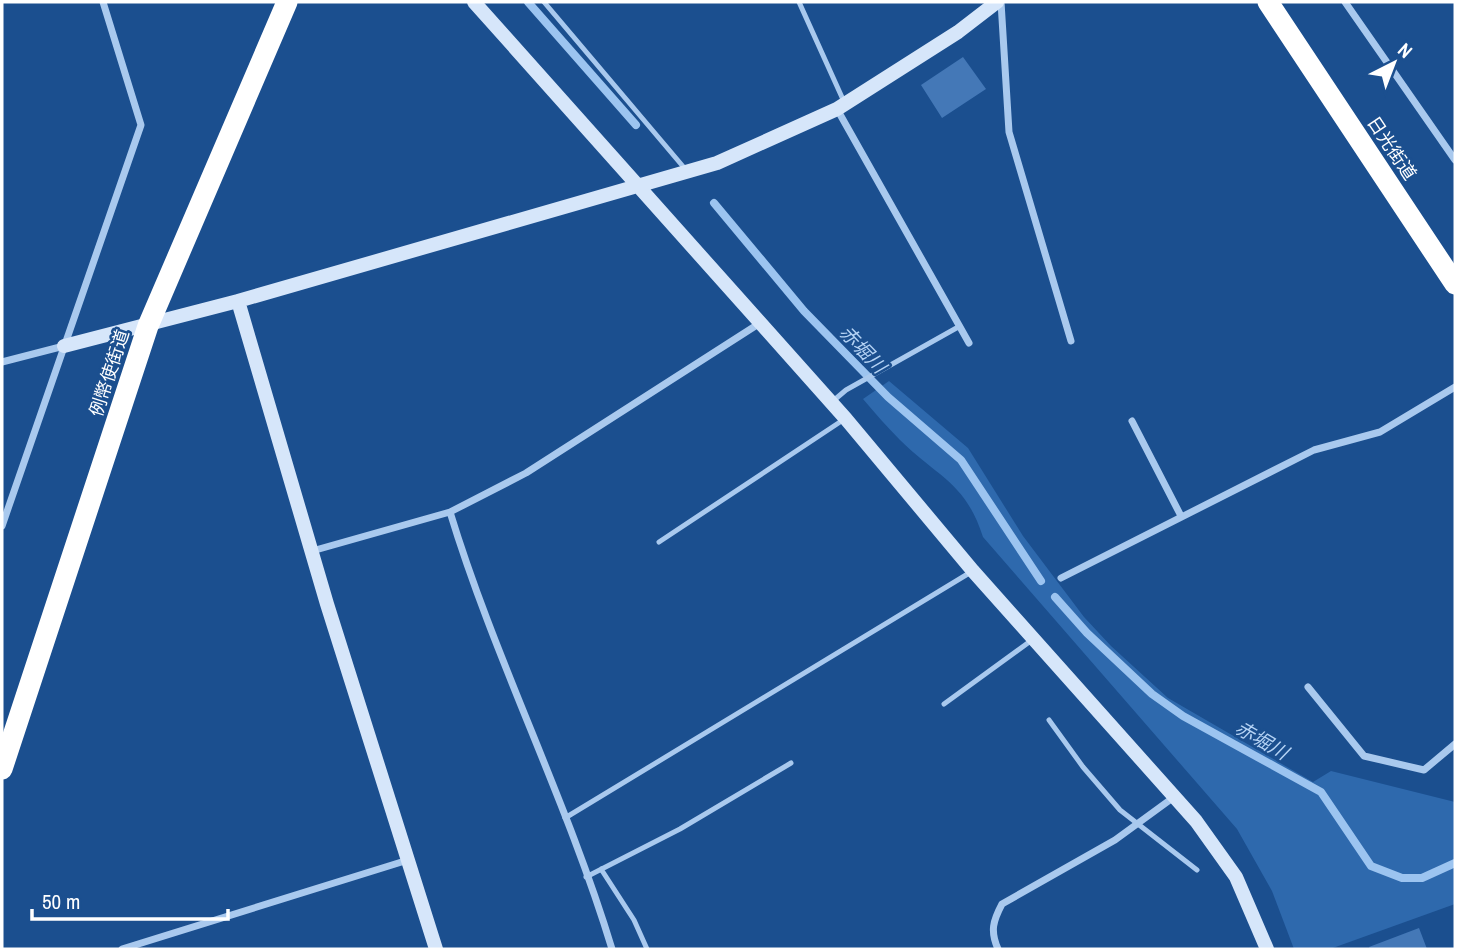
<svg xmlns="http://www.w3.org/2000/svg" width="1457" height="951" font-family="'Archivo Narrow','Noto Sans JP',sans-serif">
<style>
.green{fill:#2e69ad}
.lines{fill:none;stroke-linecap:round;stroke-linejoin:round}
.stream{stroke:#9cc4f0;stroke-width:8}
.building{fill:#4478b7}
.lane{stroke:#a9c9ee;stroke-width:5}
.street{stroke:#a9c9ee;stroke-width:7}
.secondary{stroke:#d6e6fa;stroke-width:14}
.highway{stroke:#fff;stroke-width:21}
.labels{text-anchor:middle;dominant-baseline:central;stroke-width:5;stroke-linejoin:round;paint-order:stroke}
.street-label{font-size:18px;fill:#fff;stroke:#1b4f8f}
.water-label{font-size:19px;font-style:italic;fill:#b5d3f5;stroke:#1b4f8f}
</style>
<rect width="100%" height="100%" fill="#1b4f8f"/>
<path class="green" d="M889,381l79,67 55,88 61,81 27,29 57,52 145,84 18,-11 124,31v102l-125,45h-36l-22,-58 -35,-62 -254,-292c-18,-56 -46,-60 -83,-97 -13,-13 -25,-27 -37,-41z"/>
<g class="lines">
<path class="stream" d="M528,2l108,123
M714,203l90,108 84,86 73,63 80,121
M1055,597l32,36 65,61 31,22 138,76 50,74 31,12h20l33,-15"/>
</g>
<path class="building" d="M963,57l23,32 -44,29 -21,-33z
M1419,928l8,21h-57l-1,-2z"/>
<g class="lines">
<path class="lane" d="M544,2l142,168
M799,2l46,102
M833,401l13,-11 114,-64
M659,542l184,-122
M944,704l88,-64
M1049,720l34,47 37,43 77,60
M565,818l406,-246
M601,869l33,51 13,29
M586,877l94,-48 111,-66"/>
<path class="street" d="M1001,2l8,130 62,209
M1345,2l110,158
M837,109l132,234
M2,362l62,-16
M1132,421l49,95
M450,512c45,148 117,288 162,437
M2,526l139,-401 -38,-123
M312,551l138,-39 76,-39 234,-150
M1061,578l253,-128 66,-18 75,-45
M1308,687l56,69 60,14 31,-26
M122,949l286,-89
M998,949c-8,-18 -5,-28 4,-45l113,-64 59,-43"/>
<path class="secondary" d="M474,2l372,417 127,152 223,250 40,56 31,72
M238,301l479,-138 120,-54 121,-77 39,-30
M64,346l174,-45 89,303 109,345"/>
<path class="highway" d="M1268,2l187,282
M2,769l146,-443 139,-324"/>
</g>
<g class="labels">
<g class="street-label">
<text transform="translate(1392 148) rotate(56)">日光街道</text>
<text transform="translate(109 373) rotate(-72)">例幣使街道</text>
</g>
<g class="water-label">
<text transform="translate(863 349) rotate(46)">赤堀川</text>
<text transform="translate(1262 740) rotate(30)">赤堀川</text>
</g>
</g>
<rect width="1457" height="951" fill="none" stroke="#ffffff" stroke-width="7"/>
<g transform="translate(1394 63) rotate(42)" stroke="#1b4f8f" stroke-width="5" paint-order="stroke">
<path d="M0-5L12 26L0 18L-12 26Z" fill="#ffffff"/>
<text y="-10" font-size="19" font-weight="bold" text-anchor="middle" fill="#ffffff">N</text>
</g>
<path d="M32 909v10h196v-10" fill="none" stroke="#ffffff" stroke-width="3.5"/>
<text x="42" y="909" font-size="21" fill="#ffffff" stroke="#1b4f8f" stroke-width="5" paint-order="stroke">50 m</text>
</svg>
